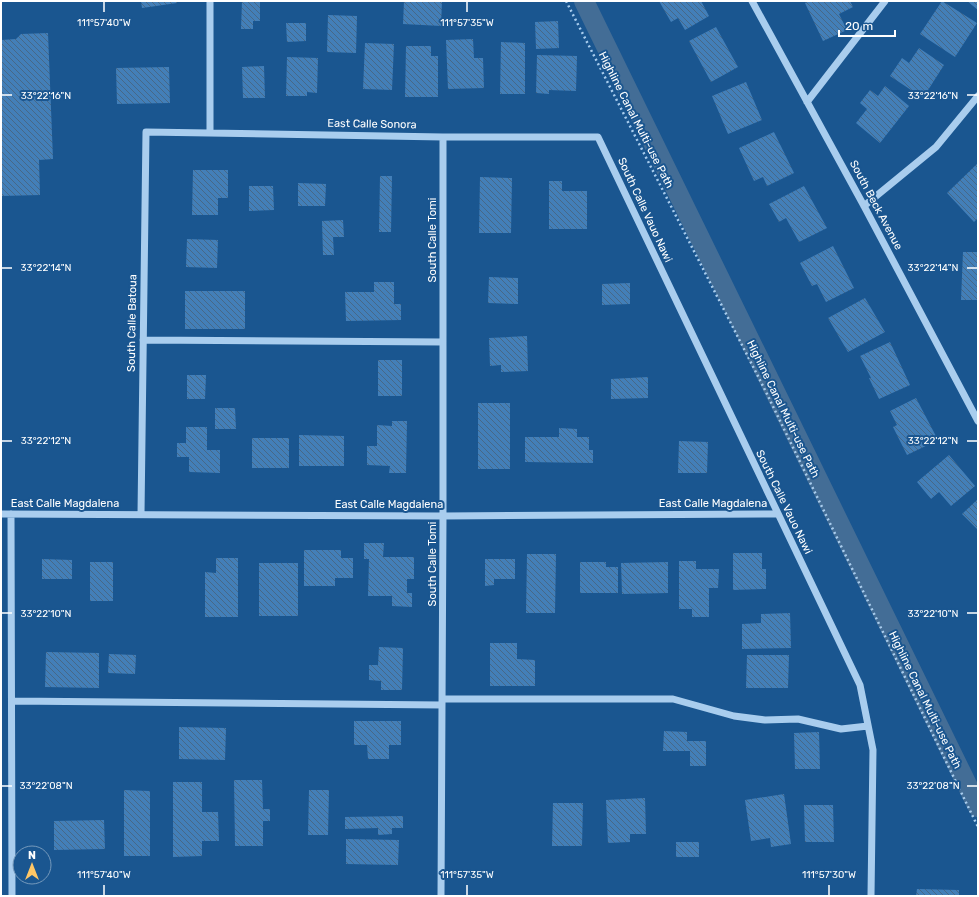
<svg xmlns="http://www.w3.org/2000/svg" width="979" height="897" font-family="Rubik,sans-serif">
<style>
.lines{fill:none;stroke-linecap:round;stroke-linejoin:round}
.canal{stroke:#436d96;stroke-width:20}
.building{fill:url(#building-back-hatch)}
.path{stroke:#a9cdee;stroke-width:2.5;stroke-dasharray:2 3;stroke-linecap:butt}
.minor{stroke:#a9cdee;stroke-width:7}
.ticks{fill:none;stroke:#fff;stroke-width:1.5}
.labels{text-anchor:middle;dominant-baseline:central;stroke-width:4;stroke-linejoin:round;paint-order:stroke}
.street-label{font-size:11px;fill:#fff;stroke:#1a5690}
.ticks-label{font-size:10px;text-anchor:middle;fill:#fff;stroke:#1a5690;stroke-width:4;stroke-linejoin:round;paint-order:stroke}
</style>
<defs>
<pattern id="building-back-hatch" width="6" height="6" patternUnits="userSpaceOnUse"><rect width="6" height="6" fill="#437fb8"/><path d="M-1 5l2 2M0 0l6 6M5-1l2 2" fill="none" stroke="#476887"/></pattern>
</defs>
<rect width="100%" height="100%" fill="#1a5690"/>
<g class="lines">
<path class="canal" d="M584,1l394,806"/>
</g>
<path class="building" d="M141,1h36v2l-35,5z
M242,1h18v20h-7v8h-12z
M404,1h38l-1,25 -38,-2z
M659,1h42l8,15 -24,14 -7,-12 -7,4z
M809,1h41l3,6 -14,7 8,16 -24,11 -18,-38z
M942,1l35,22 -22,34 -35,-23z
M967,1h11v9z
M328,15l29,1 -1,37 -29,-1z
M558,21l1,27 -23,1 -1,-27z
M286,23h20v18l-19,1z
M716,27l22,40 -27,15 -22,-41z
M48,33l5,126 -14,1 1,35 -38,1 -1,-156 15,-1 5,-5z
M473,39l1,19h9l1,30 -36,1 -2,-49z
M501,42l24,1v51h-25z
M365,43l29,1 -2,46 -29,-1z
M406,46h25v10h7v41h-33z
M919,48l25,17 -21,33 -33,-22 12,-18 7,5z
M537,55l40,1 -1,35 -27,-1v4l-13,-1z
M287,57l31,1 -1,35 -10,-1v4h-21z
M264,66l1,32h-22l-1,-31z
M169,67l1,36 -53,1 -1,-36z
M746,82l16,38 -34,14 -16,-38z
M885,86l24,20 -29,37 -24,-20 11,-14 -7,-6 10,-13 8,6z
M774,132l20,41 -27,13 -4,-9 -9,4 -15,-33z
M978,163v55l-4,4 -27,-29z
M193,170h35v28h-10v17h-26z
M380,176h12l-1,56h-12z
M480,177l32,1 -1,55h-32z
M549,181h13v10h25v38h-38z
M298,183l28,1 -1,22h-27z
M249,186h24l1,24 -25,1z
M804,186l23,42 -28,14 -13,-24 -7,4 -10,-18z
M343,220l1,17h-11l1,18h-11l-1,-34z
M187,239l31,1 -1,28 -31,-1z
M833,246l21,42 -28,14 -9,-18 -5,2 -12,-23z
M963,252h15v48h-17z
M489,277l29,1v26l-30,-1z
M374,282h20v22h7v16l-55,1 -1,-29h29z
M630,283v21l-28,1v-21z
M185,291h60v38h-60z
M865,298l20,34 -37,20 -20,-34z
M527,336l1,35 -27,1v-7l-11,1 -1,-28z
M890,342l20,43 -31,14 -10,-21h2l-11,-22z
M378,360h24v36h-24z
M187,375h19l-1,24h-18z
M648,377v21l-37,1v-20z
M916,398l22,42 -31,15 -14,-28 4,-2 -7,-14z
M478,403h32v66h-32z
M215,408h20l1,21h-21z
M392,421h15l-1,52h-17l1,-7 -23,-1v-19h10v-21l15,1z
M186,427h21v23h13v23l-31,-1v-15h-12v-14h9z
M559,428l18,1v8h12v13h4v13l-68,-1v-25h34z
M299,435l45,1v30h-45z
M252,438h37v30h-37z
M679,441l29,1 -1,31h-29z
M949,455l26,31 -24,20 -12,-14 -8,7 -14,-17z
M978,499v31l-16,-16z
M364,543h20l-1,14h31v22h-7v14h5v14l-20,-1v-10h-24l1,-37h-5z
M304,550h37v8h12v20h-18v8h-31z
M733,553h29v16h4v20l-33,1z
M527,554h29l-1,59h-29z
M216,558h22v59h-33v-45l11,1z
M42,559l30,1v19h-30z
M485,559h30v20h-21v6l-9,1z
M679,561h17v8h23l-1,19h-9v29h-17v-8h-13z
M90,562h23v39h-23z
M580,562h26v5h12v26h-38z
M668,562v31l-46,1 -1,-31z
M259,563h39v53h-39z
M790,613l1,35 -49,1v-25l19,-1v-9z
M490,643h27v16l18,1v26h-45z
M379,647l24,1 -1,42h-21v-9l-12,-1v-15h9z
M46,652l53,1v35l-54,-1z
M109,654l27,1 -1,19 -27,-1z
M747,655h42l-1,33h-42z
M354,721h47v24h-12v14h-21l-1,-14h-13z
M179,727l47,1 -1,32 -46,-1z
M664,731l23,1v9h19v25h-16v-15h-27z
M819,732l1,37h-25l-1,-36z
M234,780h28l1,29h7v12h-7v25h-28z
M173,782h29v30h16l1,29h-17v15l-29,1z
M124,790l26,1v65h-26z
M309,790h20l-1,45h-20z
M784,794l7,50 -20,3 -1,-9 -19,3 -6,-41z
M645,798l1,36h-16v8l-22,1 -2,-43z
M553,803h30l-1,43h-30z
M804,805h29l1,37h-29z
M403,816v12h-11v6l-14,1v-7l-33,1v-12z
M104,820l1,29 -51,1v-29z
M346,839l53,1 -1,25 -52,-1z
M676,842h23v15h-23z
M917,889l42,1v6h-43z"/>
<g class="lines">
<path class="path" d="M566,1l199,389 213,437"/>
<path class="minor" d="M210,1v131
M752,1l112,205 114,215
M807,102l78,-101
M864,206l72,-59 42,-51
M143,340l300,2
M1,514l442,2 334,-2
M11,514l1,382
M141,514l5,-382 297,5h155l262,548 13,65 -2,146
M442,699h231l61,17 31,4 33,-1 43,10 27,-3
M12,701l430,4
M441,896l2,-380v-379"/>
</g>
<path class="ticks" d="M104,2v10M467,2v10M2,95h10M967,95h10M2,268h10M967,268h10M2,441h10M967,441h10M2,613h10M967,613h10M2,786h10M967,786h10M104,885v10M467,885v10M829,885v10"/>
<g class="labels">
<g class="street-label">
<text transform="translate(636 120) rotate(63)">Highline Canal Multi-use Path</text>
<text transform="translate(372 124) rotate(1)">East Calle Sonora</text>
<text transform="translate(876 205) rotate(62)">South Beck Avenue</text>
<text transform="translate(645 210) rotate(65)">South Calle Vauo Nawi</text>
<text transform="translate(432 240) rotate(-90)">South Calle Tomi</text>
<text transform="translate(132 323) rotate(-89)">South Calle Batoua</text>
<text transform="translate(783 409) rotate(64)">Highline Canal Multi-use Path</text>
<text transform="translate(784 502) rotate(64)">South Calle Vauo Nawi</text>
<text x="65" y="503">East Calle Magdalena</text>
<text x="713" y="503">East Calle Magdalena</text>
<text x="389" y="504">East Calle Magdalena</text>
<text transform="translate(432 564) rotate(-90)">South Calle Tomi</text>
<text transform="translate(925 700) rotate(64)">Highline Canal Multi-use Path</text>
</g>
</g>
<g class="ticks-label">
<text x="104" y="26">111°57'40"W</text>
<text x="467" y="26">111°57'35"W</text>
<text x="46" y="99">33°22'16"N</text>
<text x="933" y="99">33°22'16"N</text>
<text x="46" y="271">33°22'14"N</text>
<text x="933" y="271">33°22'14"N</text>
<text x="46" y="444">33°22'12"N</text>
<text x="933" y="444">33°22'12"N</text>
<text x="46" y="617">33°22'10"N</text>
<text x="933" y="617">33°22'10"N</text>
<text x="46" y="789">33°22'08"N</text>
<text x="933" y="789">33°22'08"N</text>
<text x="104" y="878">111°57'40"W</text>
<text x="467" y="878">111°57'35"W</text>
<text x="829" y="878">111°57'30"W</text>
</g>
<rect width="979" height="897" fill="none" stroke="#ffffff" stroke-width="4"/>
<g transform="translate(32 865)"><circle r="19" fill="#1a5690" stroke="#769abc"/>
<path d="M0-3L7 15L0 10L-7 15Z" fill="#ffc766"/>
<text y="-6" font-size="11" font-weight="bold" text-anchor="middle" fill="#ffffff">N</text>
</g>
<path d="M839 30v6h56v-6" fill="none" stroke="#ffffff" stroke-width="2"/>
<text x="845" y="30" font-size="12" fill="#ffffff" stroke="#1a5690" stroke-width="3" paint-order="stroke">20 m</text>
</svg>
